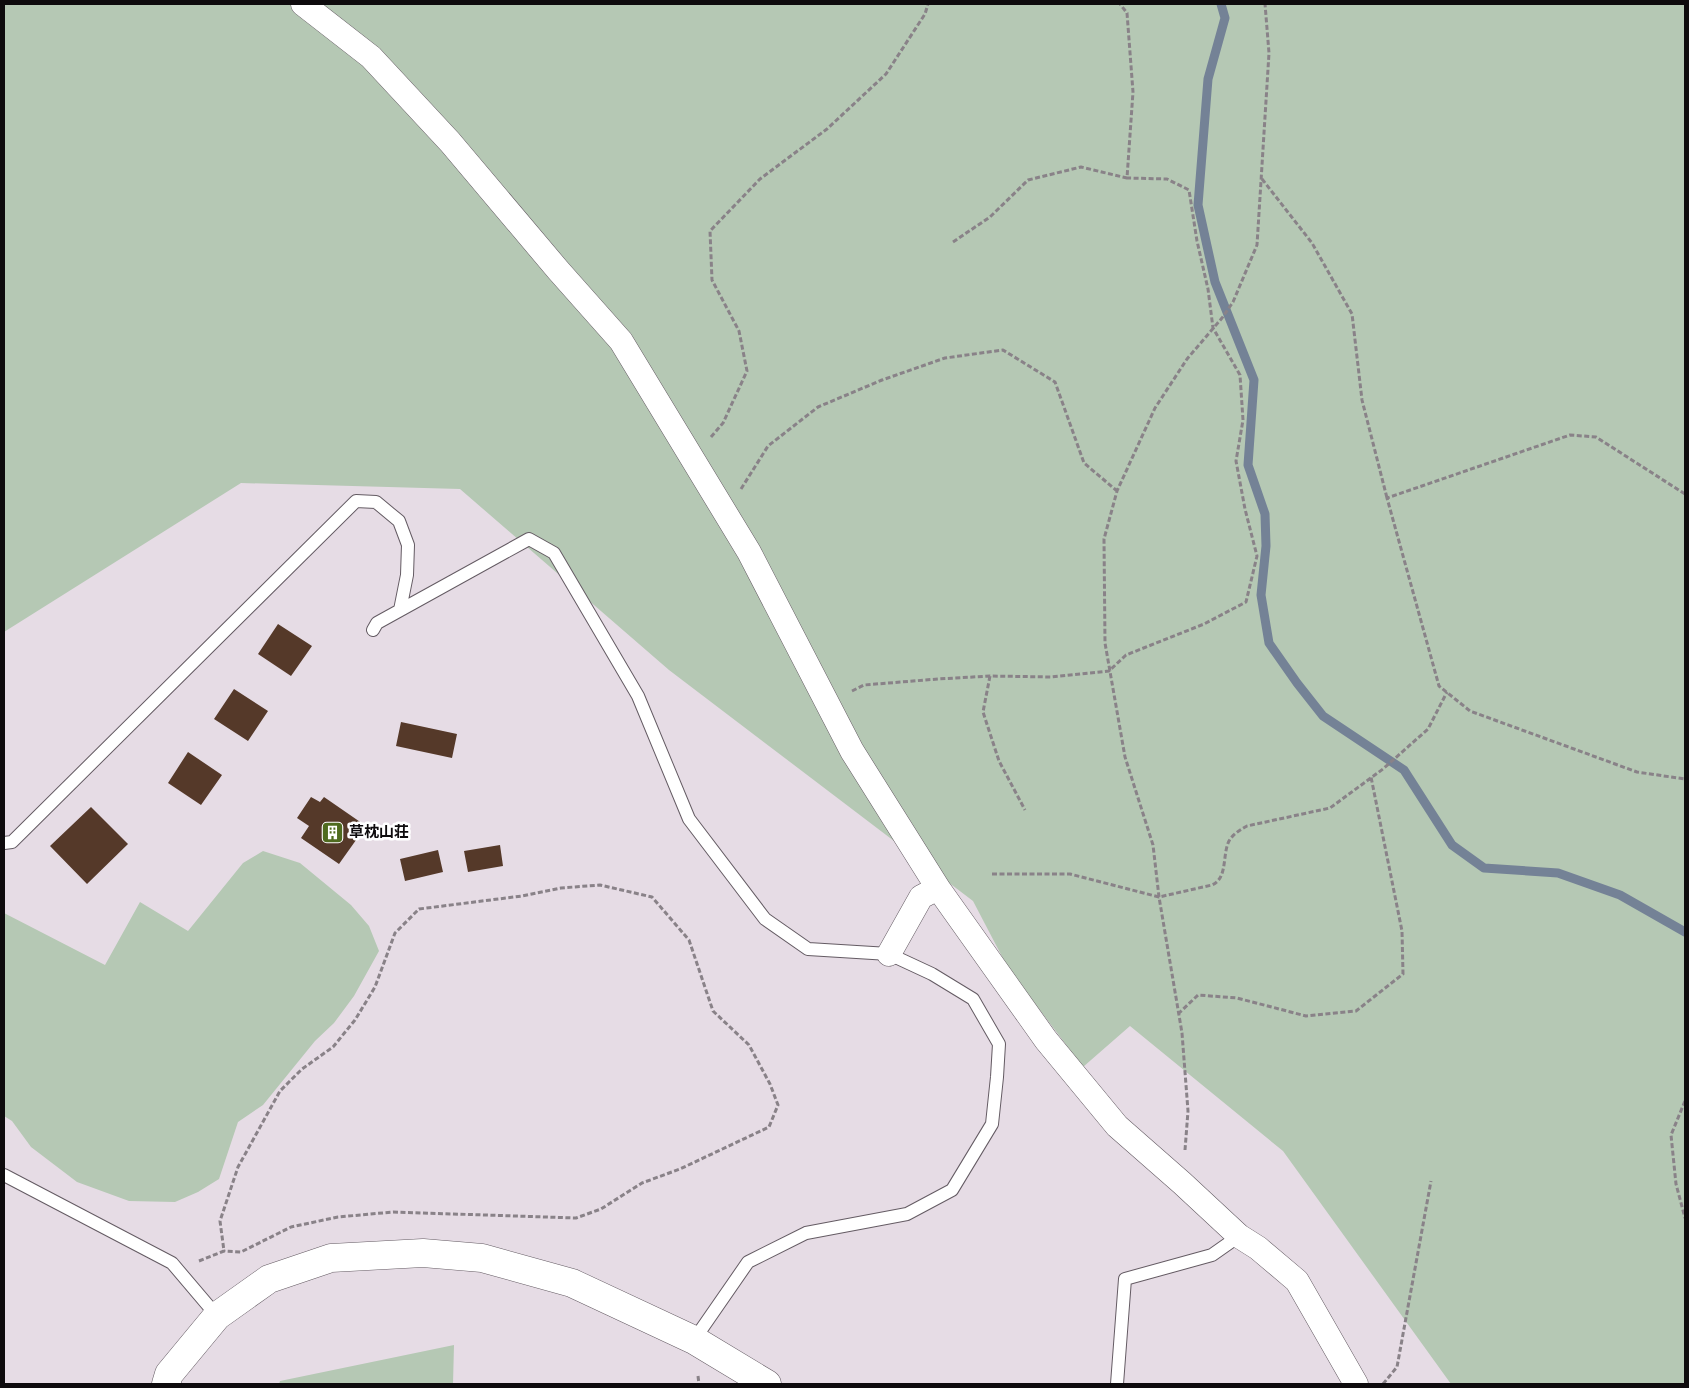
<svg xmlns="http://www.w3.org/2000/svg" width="1689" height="1388" font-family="'Fira Sans Condensed','Noto Sans JP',sans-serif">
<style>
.green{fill:#b5c8b4}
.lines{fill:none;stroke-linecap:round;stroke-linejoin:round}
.stream{stroke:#748296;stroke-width:9}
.building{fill:#553929}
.lane-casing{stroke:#645b63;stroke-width:14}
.street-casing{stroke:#645b63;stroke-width:25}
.secondary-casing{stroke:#645b63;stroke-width:29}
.path{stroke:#898288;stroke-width:3;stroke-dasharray:5 2.5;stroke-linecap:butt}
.lane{stroke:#fff;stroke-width:12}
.street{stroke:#fff;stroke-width:24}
.secondary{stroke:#fff;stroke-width:28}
.labels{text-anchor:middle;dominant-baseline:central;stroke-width:5;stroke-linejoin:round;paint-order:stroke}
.poi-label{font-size:15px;font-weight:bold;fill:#0e0b0d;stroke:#fff;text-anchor:start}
</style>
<rect width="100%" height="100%" fill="#e6dce5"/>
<path class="green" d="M4,4h1681v1380h-234l-168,-233 -153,-125 -47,41 -75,-99 -35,-67 -304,-231 -209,-181 -219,-6 -237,149z
M263,851l37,12 51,42 18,21 10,25 -25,45 -20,27 -19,18 -52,64 -25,17 -19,57 -21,13 -23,10 -46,-1 -52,-19 -46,-35 -19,-26 -8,-5v-203l101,52 35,-63 48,29 55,-68z
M454,1345l-1,39h-174l1,-3z"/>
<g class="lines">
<path class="stream" d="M1221,4l4,14 -17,61 -10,126 17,77 39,98 -6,85 17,49 1,32 -5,49 8,48 28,40 26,33 81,54 48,75 32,23 74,5 62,22 65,37"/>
</g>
<path class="building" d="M278,624l34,22 -21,30 -33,-22z
M234,689l34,22 -20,30 -34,-22z
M401,722l56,12 -5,24 -56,-12z
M188,752l34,23 -21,30 -33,-22z
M311,797l9,5 4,-5 42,29 -27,38 -38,-26 8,-12 -12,-8z
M91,807l37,37 -41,40 -37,-38z
M500,845l3,21 -35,6 -4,-21z
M438,850l5,22 -38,9 -5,-22z"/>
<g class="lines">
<defs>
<path id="lane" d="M373,630l4,-7 152,-84 25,14 84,143 51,123 76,100 43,30 81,5 43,20 41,25 26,45 -2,33 -5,47 -40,66 -45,24 -101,19 -58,29 -54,78
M4,843l8,-1 344,-341 20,1 23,19 9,24 -1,30 -7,35
M4,1175l168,88 45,53
M1117,1384l8,-105 87,-24 27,-19"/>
<path id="street" d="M303,4l68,53 79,85 108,128 63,71 128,211 103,199 86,137
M889,954l32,-57 17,-9 108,152 71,86 65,57 57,53 19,12 39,33 59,103"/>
<path id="secondary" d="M166,1384l3,-10 48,-58 52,-37 62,-21 92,-5 59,5 90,25 122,57 73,44"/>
</defs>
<use href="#lane" class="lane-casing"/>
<use href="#street" class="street-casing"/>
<use href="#secondary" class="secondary-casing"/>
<path class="path" d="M1262,179l50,64 40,71 10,86 25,98
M953,242l37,-25 38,-37 53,-13 46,11 6,-86 -6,-79 -7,-9
M711,437l12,-14 24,-52 -8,-40 -27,-51 -2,-49 50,-52 67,-50 59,-55 39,-60 3,-10
M741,489l27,-43 50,-39 64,-27 63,-22 58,-8 52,32 29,81 33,28
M1685,494l-89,-57 -26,-2 -183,63 52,188 31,25 167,61 48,7
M990,676l-7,36 16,49 26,49
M852,691l12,-6 74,-6 52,-3 61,1 58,-6 17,-16 78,-31 42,-22 11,-46 -12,-47 -9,-48 7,-41 -3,-45 -27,-47 -5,-39 -11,-48 -8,-51 -22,-11 -40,-1
M992,874h78l89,23 53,-12c16,-7 10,-30 17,-44 4,-7 11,-11 18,-15l83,-18 53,-39 45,-40 19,-37
M1178,1014l20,-19 39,3 69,18 50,-5 47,-37 -1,-43 -31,-154
M1685,1101l-14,34 5,49 9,34
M1185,1150l3,-39 -6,-78 -23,-136 -6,-52 -28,-88 -20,-114 -1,-104 13,-48 38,-83 32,-49 35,-41 11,-16 24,-57 12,-192 -4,-49
M199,1261l25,-10 -4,-30 18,-54 42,-76 22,-22 31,-22 22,-27 20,-33 20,-54 24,-24 103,-13 39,-8 39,-3 52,12 37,43 24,71 36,34 21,39 8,21 -9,22 -89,42 -38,14 -41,26 -25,9 -183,-6 -55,5 -47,10 -50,25 -17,-1
M698,1376l1,8
M1383,1384l14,-17 34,-186"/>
<use href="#lane" class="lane"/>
<use href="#street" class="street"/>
<use href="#secondary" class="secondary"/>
</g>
<defs>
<symbol id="building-square" viewBox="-11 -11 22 22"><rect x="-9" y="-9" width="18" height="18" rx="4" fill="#4f6b1f" stroke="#fff"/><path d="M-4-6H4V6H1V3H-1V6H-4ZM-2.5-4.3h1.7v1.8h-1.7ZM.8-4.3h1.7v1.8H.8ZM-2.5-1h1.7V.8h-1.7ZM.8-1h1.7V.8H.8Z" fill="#fff"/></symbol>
</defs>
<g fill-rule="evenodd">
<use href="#building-square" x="320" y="820" width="25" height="25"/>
</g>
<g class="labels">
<g class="poi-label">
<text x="349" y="832">草枕山荘</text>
</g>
</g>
<rect width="1689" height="1388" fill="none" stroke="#0e0b0d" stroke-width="10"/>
</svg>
